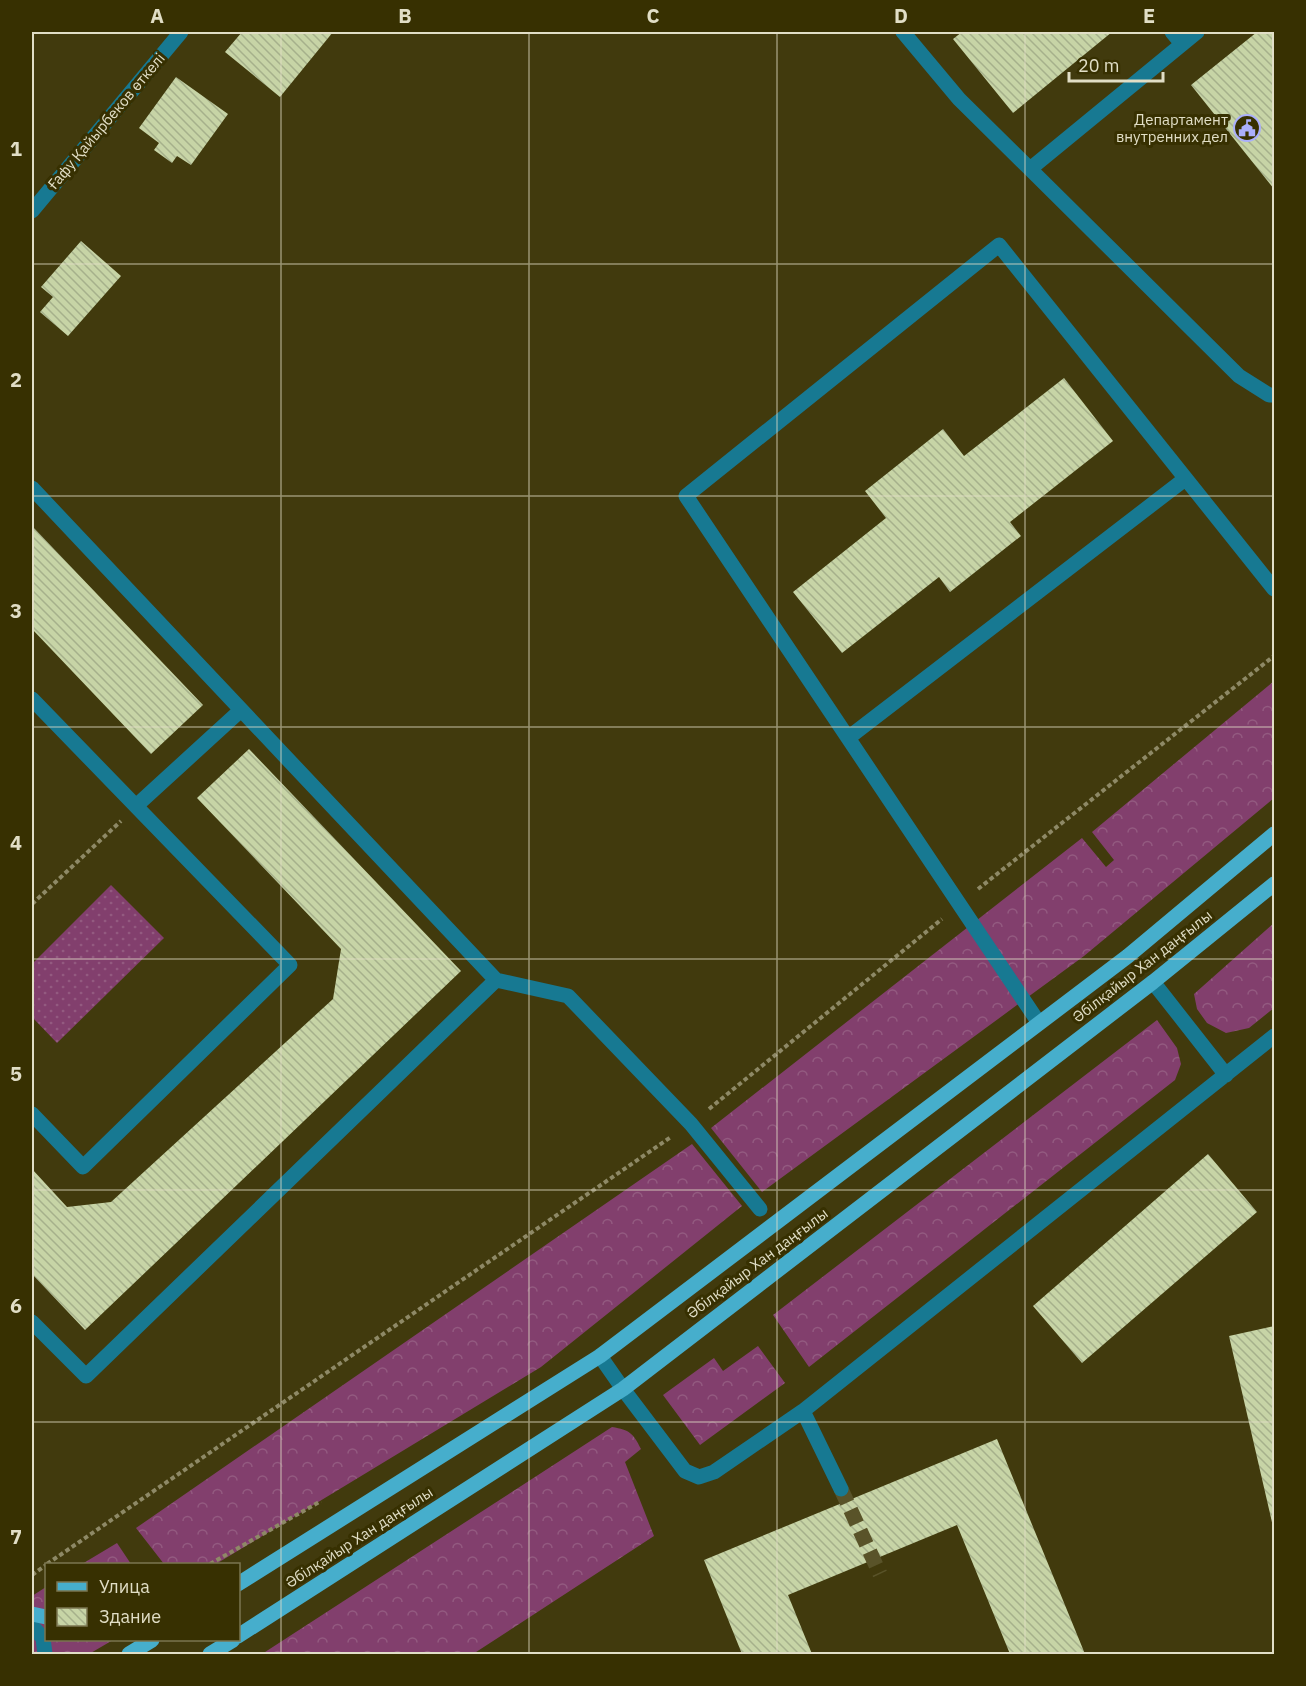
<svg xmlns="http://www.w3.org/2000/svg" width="1306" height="1686" font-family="'IBM Plex Sans',sans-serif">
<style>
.grass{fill:url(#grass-dots)}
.forest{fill:url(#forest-crowns)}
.building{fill:url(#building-back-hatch)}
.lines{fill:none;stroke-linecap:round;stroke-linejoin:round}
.minor-tunnel{stroke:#595329;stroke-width:15;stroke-dasharray:15 8;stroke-linecap:butt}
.path{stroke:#8e8966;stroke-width:4;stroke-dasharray:4.5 3;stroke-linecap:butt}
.minor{stroke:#177992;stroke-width:15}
.major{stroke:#46aecc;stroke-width:15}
.grid{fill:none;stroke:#e1dec6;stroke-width:1.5;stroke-opacity:0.55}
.labels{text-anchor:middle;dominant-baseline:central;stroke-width:6;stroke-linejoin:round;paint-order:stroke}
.poi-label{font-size:15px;fill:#e1dec6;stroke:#373001;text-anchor:end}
.street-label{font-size:15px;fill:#e1dec6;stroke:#373001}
.neatline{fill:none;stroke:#e1dec6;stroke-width:2}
.grid-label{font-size:20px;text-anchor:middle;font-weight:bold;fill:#e1dec6}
</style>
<defs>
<pattern id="grass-dots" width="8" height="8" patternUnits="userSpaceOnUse" patternTransform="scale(1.5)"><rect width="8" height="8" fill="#823f6d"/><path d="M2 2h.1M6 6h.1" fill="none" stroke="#935a80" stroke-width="1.8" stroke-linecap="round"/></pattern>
<pattern id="forest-crowns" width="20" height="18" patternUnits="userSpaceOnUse" patternTransform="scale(1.5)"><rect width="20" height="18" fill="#823f6d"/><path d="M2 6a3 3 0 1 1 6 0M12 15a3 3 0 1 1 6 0" fill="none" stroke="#935a80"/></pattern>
<pattern id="building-back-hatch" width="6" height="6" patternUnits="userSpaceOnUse" patternTransform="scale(1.5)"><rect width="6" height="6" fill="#c7d4a6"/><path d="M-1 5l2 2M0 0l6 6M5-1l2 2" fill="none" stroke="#a6b08b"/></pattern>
</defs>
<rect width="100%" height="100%" fill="#413a0d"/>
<path class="grass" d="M111,885l53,53 -107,105 -25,-26v-53z"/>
<path class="forest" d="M1274,681v117l-190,158 -322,236 -51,-64 371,-290 24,29 8,-7 -22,-28z
M1274,923v85l-25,20 -23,5 -19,-10 -10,-14 -3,-15z
M1157,1020l20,28 4,16 -6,16 -366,287 -36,-52z
M692,1144l50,62 -201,161 -325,197h-52l-28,-36z
M758,1346l27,37 -85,62 -37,-50 51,-37 9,13z
M612,1427c18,3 21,6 29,22l-16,13 29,74 -181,118h-211z
M117,1543l14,21h-49z
M46,1587v53h67l-24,14h-57v-58z"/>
<path class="building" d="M242,32h91l-53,65 -55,-45z
M962,32h150l-99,81 -60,-74z
M1257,32h17v157l-83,-104z
M176,77l52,37 -37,51 -14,-9 -5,7 -18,-13 5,-7 -20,-15z
M81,241l40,35 -53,60 -28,-24 13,-15 -12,-10z
M1064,378l49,63 -103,81 11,14 -71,56 -11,-15 -97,76 -49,-61 93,-74 -21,-27 78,-62 21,27z
M32,526l171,179 -52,49 -119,-125z
M249,749l212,222 -376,359 -53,-56v-105l35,38 44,-5 222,-203 8,-50 -144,-151z
M1208,1154l49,58 -175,151 -49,-57z
M1274,1326v205l-45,-195z
M997,1439l88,215h-75l-53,-129 -169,70 24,59h-70l-38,-94z"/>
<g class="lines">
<path class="minor-tunnel" d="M841,1489l39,85"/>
<path class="path" d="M978,889l296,-233
M32,904l89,-83
M709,1109l233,-190
M47,1564l624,-427
M210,1564l111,-63
M32,1575l14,-10"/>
<path class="minor" d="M903,32l56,67 71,70
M1172,32l10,12
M1197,32l-167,137 209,207 30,19h5
M32,211l149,-179
M32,488l464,492 -410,396 -54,-54
M32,699l258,266 -207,202 -51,-53
M848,738l337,-259
M136,806l105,-96
M496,980l72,16 123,128 69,85
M1153,982l73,93
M1039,1023l-353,-527 313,-251 275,344
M600,1356l23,33 62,82 14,6 15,-5 89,-61 471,-375
M803,1411l38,78
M32,1626l11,12 2,16"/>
<path class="major" d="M238,1584l362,-228 528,-400 146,-122
M32,1614l14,3
M238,1636l385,-247 530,-407 121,-98
M129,1654l23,-14
M210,1654l23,-14"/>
</g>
<path class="grid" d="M281,32v1622M529,32v1622M777,32v1622M1025,32v1622M32,264h1242M32,496h1242M32,727h1242M32,959h1242M32,1190h1242M32,1422h1242"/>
<defs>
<symbol id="civic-ring" viewBox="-11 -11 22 22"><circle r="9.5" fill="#373001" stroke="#aaaffb" stroke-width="1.5"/><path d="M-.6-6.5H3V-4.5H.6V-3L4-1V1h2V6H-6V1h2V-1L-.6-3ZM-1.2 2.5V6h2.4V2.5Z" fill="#aaaffb"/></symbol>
</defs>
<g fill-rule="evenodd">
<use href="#civic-ring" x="1232" y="113" width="30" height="30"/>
</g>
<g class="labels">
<g class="poi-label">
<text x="1228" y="119">Департамент<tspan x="1228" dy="17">внутренних дел</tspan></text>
</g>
<g class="street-label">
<text transform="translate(106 121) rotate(-50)">Ғафу Қайырбеков өткелі</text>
<text transform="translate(1142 966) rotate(-38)">Әбілқайыр Хан даңғылы</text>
<text transform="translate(757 1263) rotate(-37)">Әбілқайыр Хан даңғылы</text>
<text transform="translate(359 1537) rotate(-33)">Әбілқайыр Хан даңғылы</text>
</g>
</g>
<rect width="1306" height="1686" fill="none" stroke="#373001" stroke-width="66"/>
<rect x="45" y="1563" width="195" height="78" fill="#373001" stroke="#7b7650" stroke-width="1.5"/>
<rect x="57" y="1582" width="30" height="9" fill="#46aecc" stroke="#7b7650" stroke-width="1.5"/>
<text x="99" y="1593" font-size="18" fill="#e1dec6">Улица</text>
<rect x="57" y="1608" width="30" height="18" fill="url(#building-back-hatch)" stroke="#7b7650" stroke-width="1.5"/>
<text x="99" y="1623" font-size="18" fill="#e1dec6">Здание</text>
<path d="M1069 72v9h94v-9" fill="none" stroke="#e1dec6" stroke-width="3"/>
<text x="1078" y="72" font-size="18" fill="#e1dec6" stroke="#373001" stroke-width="4.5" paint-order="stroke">20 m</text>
<rect x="33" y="33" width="1240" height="1620" class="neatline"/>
<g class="grid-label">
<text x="157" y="23">A</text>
<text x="405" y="23">B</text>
<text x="653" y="23">C</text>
<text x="901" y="23">D</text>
<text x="1149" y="23">E</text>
<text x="16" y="156">1</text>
<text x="16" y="387">2</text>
<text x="16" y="618">3</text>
<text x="16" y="850">4</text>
<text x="16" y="1081">5</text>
<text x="16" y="1313">6</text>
<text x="16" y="1544">7</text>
</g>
</svg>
